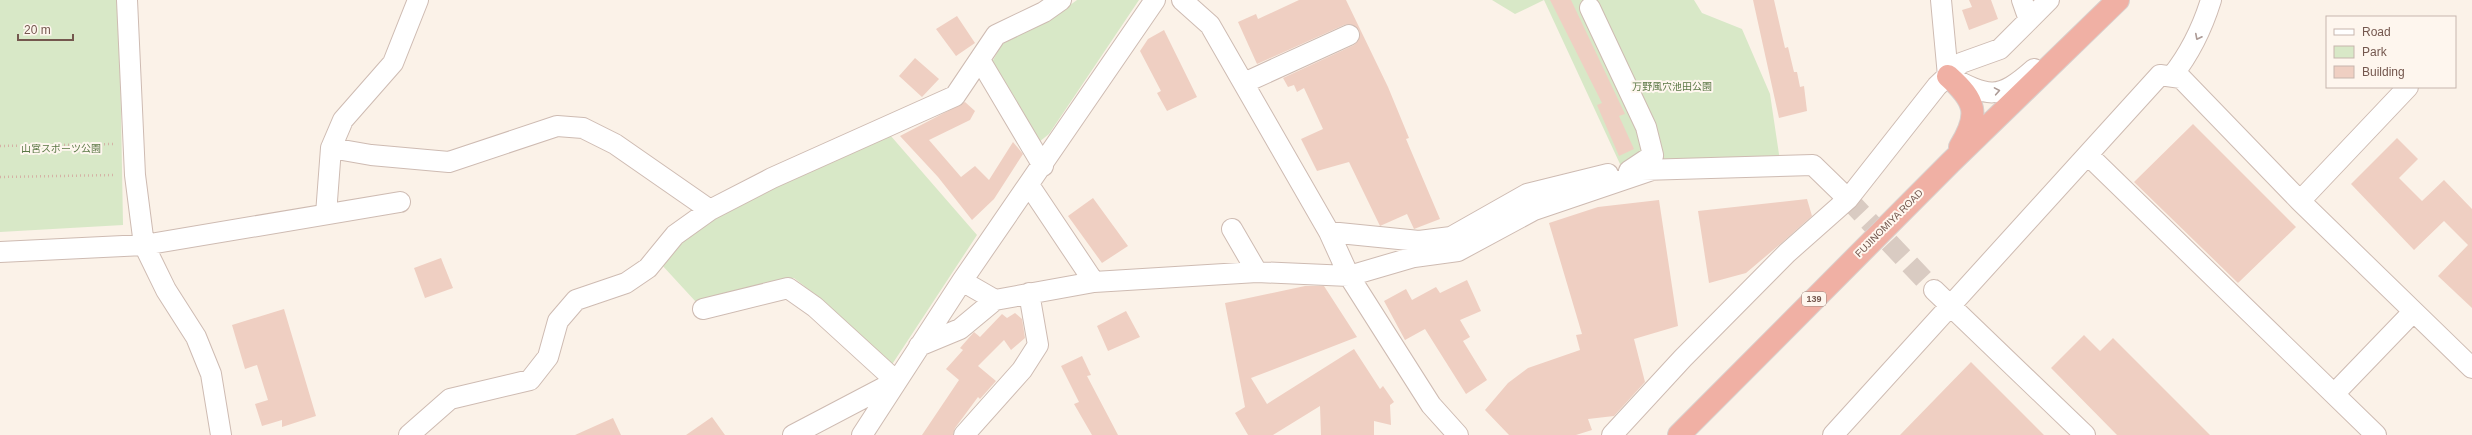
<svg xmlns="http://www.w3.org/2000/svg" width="2472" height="435" font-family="Arial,'Noto Sans JP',sans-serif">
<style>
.green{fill:#d8e8c7}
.building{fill:#efcfc2}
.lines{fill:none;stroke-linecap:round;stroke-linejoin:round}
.minor-tunnel{stroke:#d9cbc2;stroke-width:20;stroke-dasharray:20 10;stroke-linecap:butt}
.minor-casing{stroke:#cebbb2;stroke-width:22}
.highway-casing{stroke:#d8d0cd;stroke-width:24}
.path{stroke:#d4b2a5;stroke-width:2.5;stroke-dasharray:1 3;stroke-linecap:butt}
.minor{stroke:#fff;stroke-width:20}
.highway{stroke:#f0b0a4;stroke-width:22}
.oneway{stroke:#ac9a95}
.labels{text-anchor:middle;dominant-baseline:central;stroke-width:4;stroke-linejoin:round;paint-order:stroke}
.shield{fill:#fef6ee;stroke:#9d877e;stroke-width:1}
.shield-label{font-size:9px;font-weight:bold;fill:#74574e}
.park-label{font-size:10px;fill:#5b7846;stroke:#fef6ee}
.street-label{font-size:10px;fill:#74574e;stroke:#fef6ee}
</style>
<rect width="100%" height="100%" fill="#fbf2e8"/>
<path class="green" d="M0,0h119l4,225 -123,7z
M1077,0h62l-90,134 -10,8 -47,-80 10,-18 49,-25z
M1492,0h202l8,13 40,16 28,65 10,67 -130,5 -30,-2 -76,-164 -29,14z
M890,135l87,100 -86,131 -69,-66 -28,-22 -98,24 -35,-38 22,-25 30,-24z"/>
<path class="building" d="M1299,0h47l42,87 21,51 -3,1 34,80 -26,10 -7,-15 -27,12 -31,-64 -32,9 -16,-32 22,-10 -19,-41 -7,4 -3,-7 -6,2 -5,-9 71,-33 6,-9 -1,-6 -9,-6 -6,1 -87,39 -19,-42 18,-8 2,5z
M1550,0h21l54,114 -6,2 15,33 -15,7 -22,-51 5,-2z
M1753,0h21l11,48 3,-1 6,25h3l3,15 4,-1 3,25 -28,7z
M1969,0h22l7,19 -29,11 -7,-20 10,-3z
M957,16l18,27 -19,13 -20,-27z
M1164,30l33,67 -30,14 -10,-18 4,-2 -21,-40 8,-12z
M915,58l24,21 -17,18 -23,-21z
M965,102l10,9 -5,9 -41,20 32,37 14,-11 14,14 24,-38 10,12 -29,45 -22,21 -34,-43 -38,-41z
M2193,124l103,103 -58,56 -104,-101z
M2397,138l21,21 -19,19 23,23 22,-21 28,29v99l-34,-32 30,-31 -24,-24 -30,29 -63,-66z
M1093,198l35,48 -26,17 -34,-47z
M1807,199l5,17 -27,24 -39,33 -37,10 -11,-72z
M1659,200l19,126 -44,13 11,43 -31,34 -26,3 4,11 -16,5h-67l-24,-25 23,-27 20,-15 52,-18 -4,-15 6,-1 -33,-111 49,-16z
M441,258l12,30 -28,10 -11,-30z
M1467,280l14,31 -21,9 10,17 -7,4 24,39 -21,14 -41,-65 -20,11 -21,-39 22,-12 6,11 24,-13 4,6z
M1305,286h19l33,51 -106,41 16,26 87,-55 26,40 3,-3 11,16 -4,3 1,20 -17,-4v14h-53l-1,-29 -47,29h-25l-13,-22 10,-6 -20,-104z
M284,309l32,107 -34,11v-7l-20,6 -7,-22 13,-4 -11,-35 -12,4 -13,-44z
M1126,311l14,26 -32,14 -11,-25z
M1015,313l7,6 3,19 -14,12 -7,-10 -26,26 18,15 -16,18 -2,-2 -23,31 -2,7h-31l37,-55 -13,-11 17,-19 -3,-2 14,-16 6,5 22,-23 5,4z
M2084,335l16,16 13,-13 97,97h-93l-66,-67z
M1082,356l9,19 -4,1 31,59h-26l-18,-31 5,-2 -18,-36z
M1971,362l73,73h-144z
M712,417l13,18h-39z
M613,418l8,17h-46z"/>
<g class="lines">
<path class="minor-tunnel" d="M1848,199l86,91"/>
<defs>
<path id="minor" d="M127,0l8,175 9,70 22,45 30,47 15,37 10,61
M1182,0l28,25 119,207 20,44 82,129 27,30
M1941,0l7,76c41,21 50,25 86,-7
M2022,0l7,20
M1590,8l56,119 7,28 -24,16
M980,60l63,106
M2172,76c19,-24 30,-47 39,-76
M1244,83l105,-48
M331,148l40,7 78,7 108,-36 26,2 32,16 95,66 62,-32 183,-82 41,-61 48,-23 17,-12
M2088,155l288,280
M1642,170l171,-5 35,34
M1029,185l65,97
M2300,201l108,-114
M326,214l5,-66 12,-28 50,-57 25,-63
M1232,229l25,43
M1329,232l90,9 32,-4 76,-43 81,-20
M0,252l144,-7 256,-43
M962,281l33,19 99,-18 163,-10 92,4 65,-19 44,-6 76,-41 121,-41
M1934,290l151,145
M703,309l85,-21 27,19 81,74 -103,54
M919,346l41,-17 35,-29
M2334,394l79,-82
M409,435l41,-36 80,-19 18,-23 10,-36 18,-21 50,-17 22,-15 27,-33 35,-25
M862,435l100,-154 193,-281
M964,435l58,-65 16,-25 -9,-52
M1612,435l71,-77 104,-105 61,-54 89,-113 24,-23 39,-14 49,-49
M1833,435l327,-360 21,3 119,123 172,167"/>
<path id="highway" d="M1948,76c28,25 32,38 12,71
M1679,435l271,-272 168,-163"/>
</defs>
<use href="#minor" class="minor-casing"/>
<use href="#highway" class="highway-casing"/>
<path class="path" d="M0,146l115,-2
M0,177l116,-2"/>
<use href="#minor" class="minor"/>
<use href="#highway" class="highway"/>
</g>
<defs><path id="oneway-chevron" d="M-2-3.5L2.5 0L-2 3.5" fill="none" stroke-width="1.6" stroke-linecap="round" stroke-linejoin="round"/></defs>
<g class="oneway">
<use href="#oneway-chevron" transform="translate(2198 37) rotate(117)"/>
<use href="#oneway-chevron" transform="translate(1997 91) rotate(-10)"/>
</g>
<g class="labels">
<rect class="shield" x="1802" y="292" width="24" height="14" rx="3"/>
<g class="shield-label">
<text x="1814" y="299">139</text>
</g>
<g class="park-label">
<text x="1672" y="86">万野風穴池田公園</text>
<text x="61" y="148">山宮スポーツ公園</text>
</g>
<g class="street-label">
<text transform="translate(1889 223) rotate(-45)">FUJINOMIYA ROAD</text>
</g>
</g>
<rect x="2326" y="16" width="130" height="72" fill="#fef6ee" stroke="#c7b6ae"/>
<rect x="2334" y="29" width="20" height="6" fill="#ffffff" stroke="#c7b6ae"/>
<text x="2362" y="36" font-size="12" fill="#74574e">Road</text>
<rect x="2334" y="46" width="20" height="12" fill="#d8e8c7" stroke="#c7b6ae"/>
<text x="2362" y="56" font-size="12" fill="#74574e">Park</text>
<rect x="2334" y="66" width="20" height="12" fill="#efcfc2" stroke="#c7b6ae"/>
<text x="2362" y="76" font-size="12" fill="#74574e">Building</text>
<path d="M18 34v6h55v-6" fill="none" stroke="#74574e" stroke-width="2"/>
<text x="24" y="34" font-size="12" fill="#74574e" stroke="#fef6ee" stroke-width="3" paint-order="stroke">20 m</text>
</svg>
